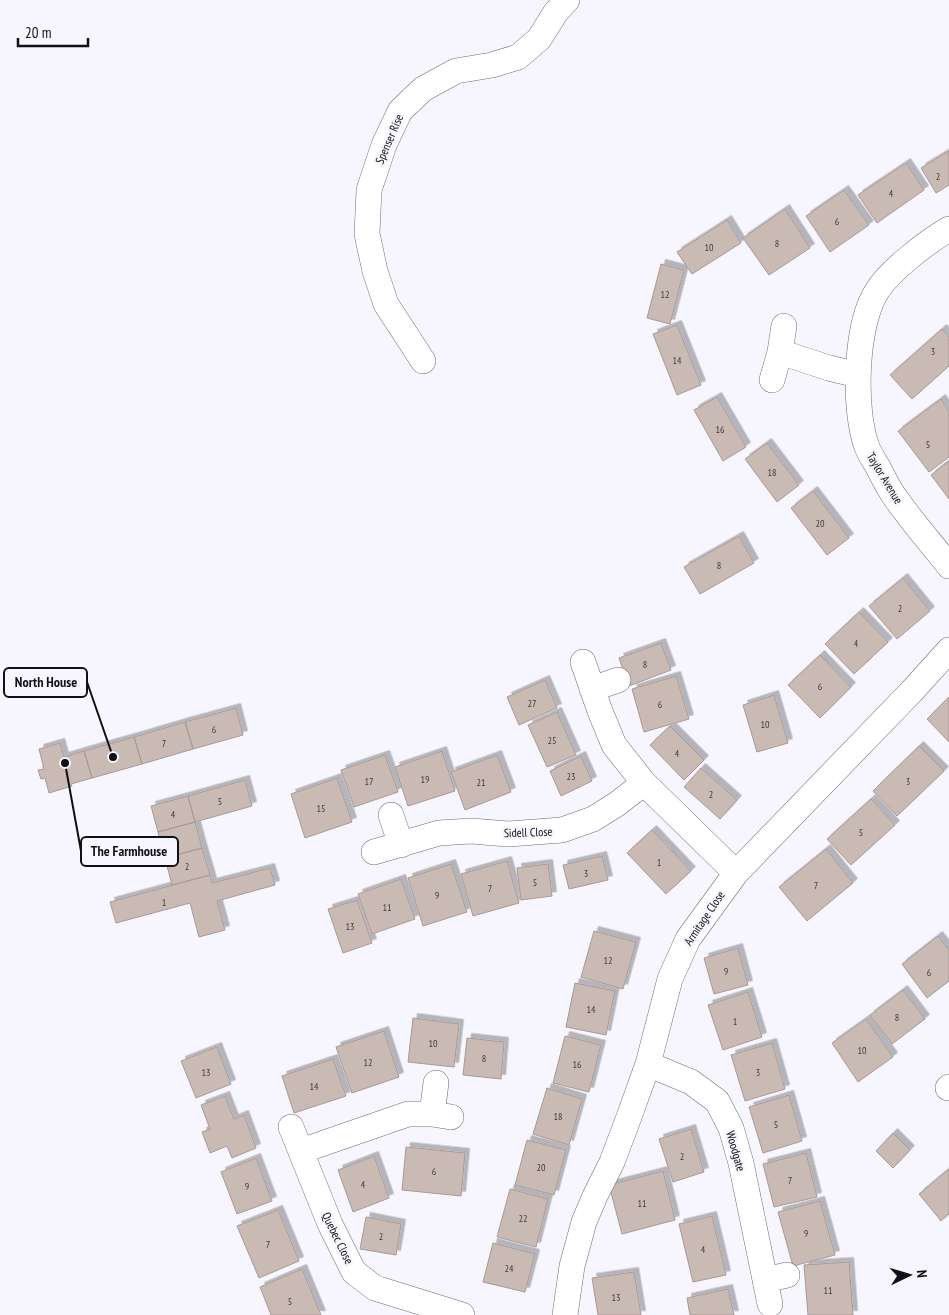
<svg xmlns="http://www.w3.org/2000/svg" width="949" height="1315" font-family="'PT Sans Narrow',sans-serif">
<style>
.building{fill:#cabab4;stroke:#a89994;filter:url(#shadow)}
.lines{fill:none;stroke-linecap:round;stroke-linejoin:round}
.minor-casing{stroke:#6e6b78;stroke-width:26}
.minor{stroke:#fff;stroke-width:25}
.labels{text-anchor:middle;dominant-baseline:central;stroke-width:5;stroke-linejoin:round;paint-order:stroke}
.number-label{font-size:10px;fill:#3e3a3c}
.street-label{font-size:12px;fill:#101014;stroke:#f7f5fe}
.leader{fill:none;stroke:#101014;stroke-width:2}
.callout-dot{fill:#101014;stroke:#f7f5fe;stroke-width:2}
.callout{fill:#f7f5fe;stroke:#101014;stroke-width:2}
.callout-label{font-size:14px;text-anchor:middle;font-weight:bold;fill:#101014}
</style>
<defs>
<filter id="shadow"><feDropShadow dx="4.5" dy="-4.5" stdDeviation="0" flood-color="#0004"/></filter>
</defs>
<rect width="100%" height="100%" fill="#f7f5fe"/>
<path class="building" d="M949,151v34l-13,8 -15,-25z
M906,163l18,27 -47,33 -19,-28z
M844,190l25,35 -39,27 -24,-36z
M785,209l25,39 -41,27 -26,-37z
M727,220l14,23 -49,31 -15,-22z
M661,264l23,6 -14,54 -23,-6z
M677,325l24,60 -24,10 -24,-61z
M942,329l7,8v29l-37,33 -22,-24z
M717,397l29,50 -23,14 -29,-51z
M941,399l8,12v46l-20,15 -31,-41z
M767,443l32,42 -22,17 -32,-43z
M949,461v38l-18,-24z
M813,491l36,47 -22,17 -36,-47z
M739,536l15,27 -54,31 -16,-27z
M903,578l27,33 -33,28 -28,-33z
M859,612l29,30 -34,32 -29,-30z
M661,643l10,27 -42,16 -10,-28z
M820,655l31,32 -31,31 -32,-33z
M676,676l13,43 -45,13 -12,-43z
M545,680l12,28 -38,17 -12,-28z
M774,695l14,48 -31,9 -14,-47z
M949,697v45l-22,-23z
M236,708l7,27 -50,14 -8,-27z
M557,712l19,43 -29,12 -19,-42z
M185,722l8,27 -51,15 -8,-27z
M670,726l34,34 -20,20 -34,-35z
M134,737l8,27 -50,14 -8,-27z
M60,743l4,14 20,-6 8,27 -21,6 1,2 -23,7 -4,-15 -4,1 -3,-9 6,-1 -5,-20z
M919,746l25,25 -47,45 -24,-25z
M442,751l13,40 -47,15 -13,-39z
M385,755l13,37 -44,15 -13,-37z
M497,755l14,37 -46,18 -14,-38z
M581,756l11,25 -31,15 -11,-25z
M701,768l36,32 -17,19 -36,-32z
M337,778l15,44 -47,16 -14,-44z
M245,780l7,26 -57,16 -7,-26z
M188,796l7,26 -37,10 -7,-26z
M871,799l24,26 -44,40 -24,-26z
M195,822l7,26 -37,10 -7,-26z
M652,830l39,41 -25,23 -39,-41z
M202,848l8,27 -38,10 -7,-27z
M826,849l27,34 -46,38 -28,-34z
M602,856l6,24 -39,9 -6,-24z
M507,861l12,42 -46,13 -12,-42z
M451,864l16,48 -44,14 -15,-48z
M548,864l4,32 -31,4 -4,-32z
M270,868l5,17 -58,16 8,29 -26,7 -9,-34 -74,20 -6,-21 100,-27 2,8z
M401,879l14,40 -43,15 -14,-40z
M357,900l15,43 -29,10 -15,-44z
M594,931l42,11 -13,47 -42,-12z
M938,936l11,14v31l-22,17 -25,-34z
M738,948l10,37 -34,9 -10,-36z
M575,983l40,8 -9,44 -40,-8z
M903,990l22,29 -33,25 -22,-29z
M748,992l14,45 -39,13 -15,-45z
M413,1018l46,6 -5,43 -46,-5z
M866,1019l27,38 -35,25 -26,-39z
M384,1031l15,46 -47,16 -16,-46z
M565,1036l36,9 -12,47 -36,-9z
M467,1038l37,4 -3,37 -38,-4z
M772,1043l13,46 -40,12 -14,-46z
M217,1047l14,37 -35,14 -15,-37z
M333,1059l13,37 -52,17 -12,-37z
M547,1088l35,11 -13,46 -36,-11z
M789,1095l13,46 -39,12 -14,-46z
M225,1096l9,23 10,-4 12,33 -24,10 -5,-12 -17,7 -8,-21 8,-3 -9,-24z
M691,1129l13,43 -31,10 -14,-43z
M893,1133l17,17 -17,18 -17,-17z
M527,1140l39,10 -12,45 -39,-10z
M406,1147l59,6 -4,43 -59,-6z
M806,1153l11,44 -43,10 -11,-43z
M374,1156l15,42 -36,14 -15,-42z
M256,1158l16,43 -35,13 -16,-42z
M949,1169v45l-8,7 -22,-27z
M663,1171l12,49 -53,14 -13,-49z
M510,1189l38,10 -12,48 -39,-10z
M820,1201l15,54 -42,11 -15,-54z
M278,1210l21,51 -40,17 -22,-52z
M712,1216l14,59 -33,7 -14,-58z
M366,1217l35,7 -5,31 -36,-6z
M493,1243l42,11 -10,38 -42,-10z
M849,1262l4,53h-45l-4,-50z
M302,1269l19,46h-50l-11,-28z
M634,1272l7,43h-43l-6,-37z
M728,1289l6,26h-44l-3,-17z"/>
<g class="lines">
<defs>
<path id="minor" d="M949,229c-22,13 -59,41 -72,62 -22,34 -24,119 -10,156 3,8 9,16 13,24 5,10 10,20 17,29 16,23 35,44 52,66
M780,352l4,-26
M423,361l-37,-57 -11,-33 -8,-37 2,-44 15,-45 16,-34 23,-22 33,-18 36,-6 26,-8 21,-18 17,-27 11,-12
M772,380l8,-28 49,16 29,7
M583,662l17,49 14,34 30,38 92,90
M592,689l26,-9
M391,815l10,30
M374,852l65,-19 32,-2 37,3 54,-4 31,-11 24,-15 27,-21
M648,1064l43,18 26,19 14,27 10,35 29,141
M948,1088l1,-1
M432,1114l4,-31
M291,1127l39,97 24,48 21,16 87,27
M301,1151l107,-37h24l19,3
M765,1280l22,-5
M565,1315l7,-49 12,-44 11,-26 17,-34 17,-45 19,-53 22,-85 18,-40 48,-66 176,-182 37,-41"/>
</defs>
<use href="#minor" class="minor-casing"/>
<use href="#minor" class="minor"/>
</g>
<g class="labels">
<g class="number-label">
<text x="938" y="176">2</text>
<text x="891" y="193">4</text>
<text x="837" y="221">6</text>
<text x="777" y="243">8</text>
<text x="709" y="247">10</text>
<text x="665" y="294">12</text>
<text x="933" y="351">3</text>
<text x="677" y="360">14</text>
<text x="720" y="429">16</text>
<text x="928" y="444">5</text>
<text x="772" y="472">18</text>
<text x="820" y="523">20</text>
<text x="719" y="565">8</text>
<text x="900" y="608">2</text>
<text x="856" y="643">4</text>
<text x="645" y="664">8</text>
<text x="820" y="686">6</text>
<text x="532" y="703">27</text>
<text x="660" y="704">6</text>
<text x="765" y="724">10</text>
<text x="214" y="729">6</text>
<text x="552" y="740">25</text>
<text x="164" y="743">7</text>
<text x="677" y="753">4</text>
<text x="571" y="776">23</text>
<text x="425" y="779">19</text>
<text x="369" y="781">17</text>
<text x="908" y="781">3</text>
<text x="481" y="782">21</text>
<text x="711" y="794">2</text>
<text x="220" y="801">5</text>
<text x="321" y="808">15</text>
<text x="173" y="814">4</text>
<text x="861" y="832">5</text>
<text x="659" y="862">1</text>
<text x="187" y="866">2</text>
<text x="586" y="873">3</text>
<text x="535" y="882">5</text>
<text x="816" y="885">7</text>
<text x="490" y="888">7</text>
<text x="437" y="895">9</text>
<text x="164" y="902">1</text>
<text x="387" y="907">11</text>
<text x="350" y="926">13</text>
<text x="608" y="960">12</text>
<text x="726" y="971">9</text>
<text x="929" y="972">6</text>
<text x="591" y="1009">14</text>
<text x="897" y="1017">8</text>
<text x="735" y="1021">1</text>
<text x="433" y="1043">10</text>
<text x="862" y="1050">10</text>
<text x="484" y="1058">8</text>
<text x="368" y="1062">12</text>
<text x="577" y="1064">16</text>
<text x="206" y="1072">13</text>
<text x="758" y="1072">3</text>
<text x="314" y="1086">14</text>
<text x="558" y="1116">18</text>
<text x="776" y="1124">5</text>
<text x="682" y="1156">2</text>
<text x="541" y="1167">20</text>
<text x="434" y="1171">6</text>
<text x="790" y="1180">7</text>
<text x="363" y="1184">4</text>
<text x="247" y="1186">9</text>
<text x="642" y="1203">11</text>
<text x="523" y="1218">22</text>
<text x="806" y="1233">9</text>
<text x="381" y="1236">2</text>
<text x="268" y="1244">7</text>
<text x="703" y="1249">4</text>
<text x="509" y="1268">24</text>
<text x="828" y="1290">11</text>
<text x="616" y="1297">13</text>
<text x="290" y="1301">5</text>
</g>
<g class="street-label">
<text transform="translate(389 139) rotate(-67)">Spenser Rise</text>
<text transform="translate(885 478) rotate(59)">Taylor Avenue</text>
<text transform="translate(528 832) rotate(-2)">Sidell Close</text>
<text transform="translate(704 918) rotate(-56)">Armitage Close</text>
<text transform="translate(736 1151) rotate(74)">Woodgate</text>
<text transform="translate(338 1238) rotate(64)">Quebec Close</text>
</g>
</g>
<path class="leader" d="M113 757L87 682M65 763L81 851"/>
<g class="callout-dot">
<circle cx="113" cy="757" r="5"/>
<circle cx="65" cy="763" r="5"/>
</g>
<g class="callout">
<rect x="4" y="668" width="83" height="29" rx="5"/>
<rect x="81" y="837" width="97" height="29" rx="5"/>
</g>
<g class="callout-label">
<text x="46" y="687">North House</text>
<text x="129" y="856">The Farmhouse</text>
</g>
<g transform="translate(909 1275) rotate(85)" stroke="#f7f5fe" stroke-width="4" paint-order="stroke">
<path d="M0-4L9 19L0 12L-9 19Z" fill="#101014"/>
<text y="-8" font-size="14" font-weight="bold" text-anchor="middle" fill="#101014">N</text>
</g>
<path d="M18 38v8h70v-8" fill="none" stroke="#101014" stroke-width="2.5"/>
<text x="25" y="38" font-size="15" fill="#101014" stroke="#f7f5fe" stroke-width="4" paint-order="stroke">20 m</text>
</svg>
